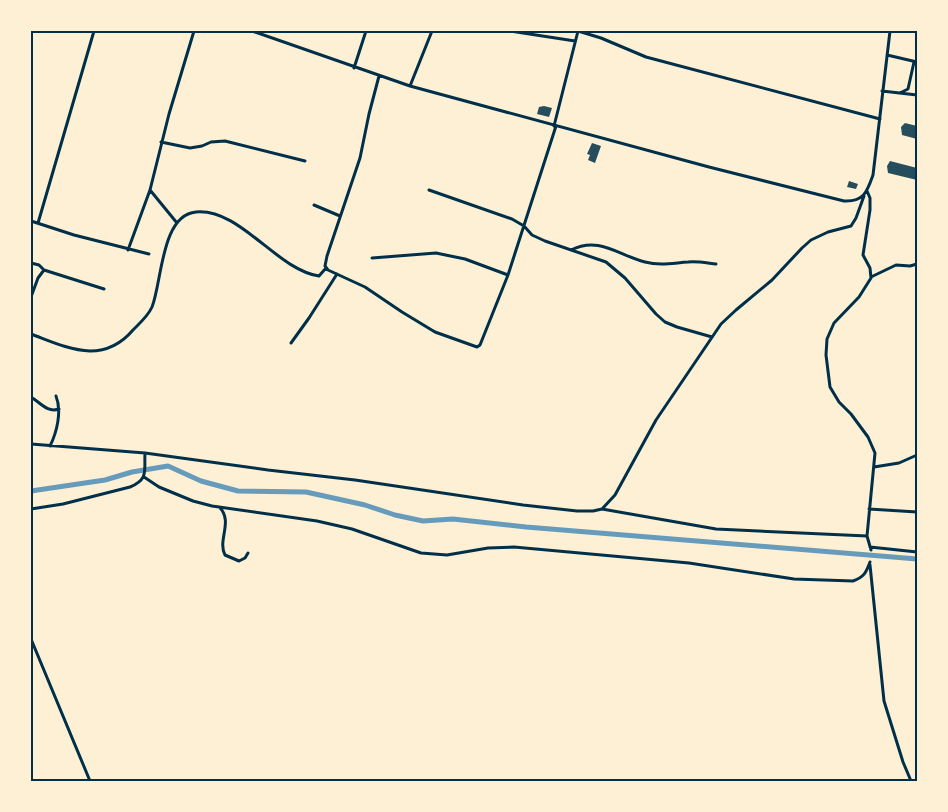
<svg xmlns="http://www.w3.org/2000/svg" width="948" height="812" font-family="Merriweather,serif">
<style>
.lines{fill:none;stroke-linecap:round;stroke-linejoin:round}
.canal{stroke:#669bbc;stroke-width:5}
.building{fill:#264d5e}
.minor{stroke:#003049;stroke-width:3}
.neatline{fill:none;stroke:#003049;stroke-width:2}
</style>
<rect width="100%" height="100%" fill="#fdf0d5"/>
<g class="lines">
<path class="canal" d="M31,491l74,-11 27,-8 36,-6 33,15 37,10 68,1 59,13 30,10 28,6 30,-2 73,8 391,32"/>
</g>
<path class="building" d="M544,106l8,2 -3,9 -12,-3 2,-7z
M905,123l12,3v13l-15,-4 -1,-8z
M592,143l9,3 -6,17 -7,-3 2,-5 -3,-1z
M890,161l27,7v12l-29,-7 -1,-7z
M849,181l9,3 -2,5 -9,-2z"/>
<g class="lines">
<path class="minor" d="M252,31l158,55 299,81 135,34c20,1 23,-9 29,-26l17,-144
M510,31l65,10
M578,31l23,7 45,19 234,62
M887,55l30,7
M354,68l12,-37
M379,76l-10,38 -9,44 -33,98 -2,10 3,4 37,17 37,25 33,20 42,15 3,-2 28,-70 48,-149
M410,86l22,-55
M882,91l35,4
M900,93l8,-4 6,-27
M554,126l24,-95
M161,142l29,6 12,-2 9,-4 14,-1 80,20
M150,190l27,33
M429,190l83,29 12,7 8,9 13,6 61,21 19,16 31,36 9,8 12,5 35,10
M867,191l3,7v12l-7,45 7,13 1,10 -12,19 -25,26 -7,16 -1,16 4,32 9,15 12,12 17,23 7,16 -8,83 4,14
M314,205l26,11
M31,221l43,14 75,19
M38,223l56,-192
M128,250l22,-60 19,-76 25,-83
M571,250c28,-14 47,5 74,12 15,4 28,1 43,0 9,-1 19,1 28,2
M372,258l64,-5 29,6 43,16
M31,263l8,2 5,5
M871,277l25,-12 14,1 7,-2
M31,297l7,-19 6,-8 60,19
M31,334c19,7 38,16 59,17 17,0 32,-8 43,-21 7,-7 15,-14 19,-23 10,-25 9,-92 44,-95 44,-4 81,58 123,64l7,-8
M291,343l18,-25 28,-44
M31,397c10,6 16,16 28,12
M31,444l114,9 123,17 87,10 168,25 54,6h16l9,-2 114,20 151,7
M50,446c7,-14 12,-35 6,-50
M874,467l25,-4 18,-8
M144,477l15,10 34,14 19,5 105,15 35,8 69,24 26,2 41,-7 26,-1 175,16 105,16 59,2c11,-4 13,-8 17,-19
M219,507c15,14 -2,33 6,48l14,6 6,-3 3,-5
M31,509l32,-5 67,-17c19,-8 14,-16 15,-34
M602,509l13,-14 41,-75 65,-96 15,-14 36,-30 30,-32 9,-8 17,-8 23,-6 5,-8 8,-22
M869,509l48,3
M870,547l47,5
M870,565l14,136 19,61 8,19
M31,639l59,142"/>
</g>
<rect width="948" height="812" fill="none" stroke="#fdf0d5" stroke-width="65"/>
<rect x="32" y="32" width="884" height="748" class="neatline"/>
</svg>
